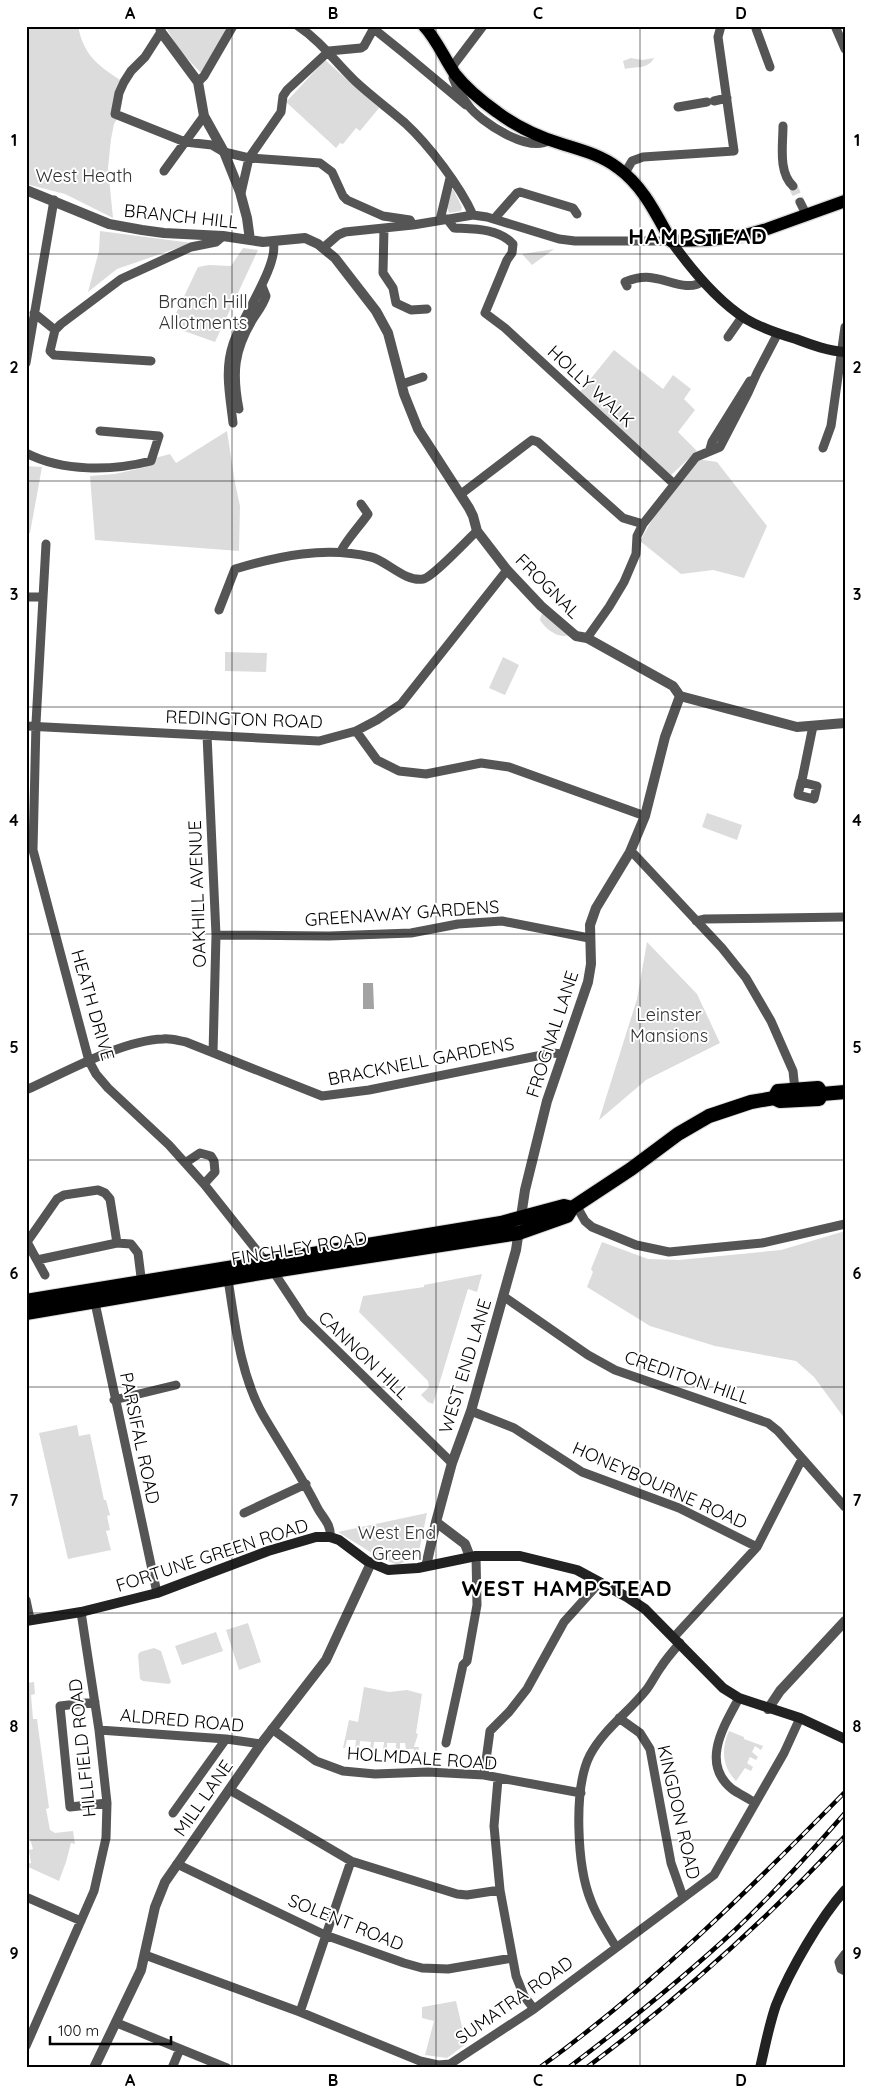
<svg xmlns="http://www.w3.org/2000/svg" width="871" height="2094" font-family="Quicksand,sans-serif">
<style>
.green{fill:#dcdcdc}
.water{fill:#a3a3a3}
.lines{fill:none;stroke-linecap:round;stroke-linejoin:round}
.minor-tunnel{stroke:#d9d9d9;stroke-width:9;stroke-dasharray:9 4.5;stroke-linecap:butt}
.primary-casing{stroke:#dbdbdb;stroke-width:15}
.trunk-casing{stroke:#dbdbdb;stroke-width:16}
.minor{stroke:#555;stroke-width:9}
.tertiary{stroke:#555;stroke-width:10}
.secondary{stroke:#222;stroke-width:10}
.primary{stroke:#000;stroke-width:12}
.trunk{stroke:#000;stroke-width:14}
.rail-casing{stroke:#000;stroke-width:4.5}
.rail{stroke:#fff;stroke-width:2.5;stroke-dasharray:8;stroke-linecap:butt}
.grid{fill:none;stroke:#000;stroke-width:1;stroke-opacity:0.55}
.labels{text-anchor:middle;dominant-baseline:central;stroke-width:4;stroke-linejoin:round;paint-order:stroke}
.park-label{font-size:18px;fill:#333;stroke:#fff}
.street-label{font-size:18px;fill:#000;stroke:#fff}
.district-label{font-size:22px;font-weight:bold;letter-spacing:1px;fill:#000;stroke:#fff}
.neatline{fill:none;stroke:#000;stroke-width:2}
.grid-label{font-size:16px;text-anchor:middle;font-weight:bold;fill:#000}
</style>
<rect width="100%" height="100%" fill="#fff"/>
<path class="green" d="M26,26h52c6,31 22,41 47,57l-5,31 -6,10 -3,15 -3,29 5,50 -48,-24 -39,-10z
M165,26h64l-28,47 -21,-22z
M631,58l11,2 12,-2c-6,12 -19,8 -29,11l-2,-8z
M325,60l54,48 -19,23 -4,-3 -13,16 -3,-1 -4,5 -50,-46z
M453,189l9,18 -1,4 -12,2 -2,-6 3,-17z
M100,231l92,12 -75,26 -29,23 11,-41z
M243,248l15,2 -43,92 -45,-16 28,-59 11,-2 22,1z
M554,249l-22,16 -10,-11z
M614,350l49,39 10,-14 18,14 -7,10 11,11 -17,22 19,19 -26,24 -92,-82z
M227,431l8,52 5,23 -1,45 -144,-11 -5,-64 25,-2 31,-7 9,-9 15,-4 6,9z
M697,459l20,3 50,64 -23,52 -31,-8 -32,4 -41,-33 16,-28z
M26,466l16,1 -12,66h-4z
M543,614l26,21c-10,4 -23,-5 -29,-15l1,-5z
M225,652l42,1 -1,19 -41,-1z
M503,657l16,8 -14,30 -16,-7z
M707,813l35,12 -5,15 -35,-13z
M647,942l50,52 23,49 -74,37 -47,40 38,-121z
M845,1231v188l-31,-42 -18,-16 -81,-15 -65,-20 -63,-39 6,-15 -2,-3 11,-27 46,17 31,1 102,-10z
M482,1274l-5,18 -9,-3 -35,115 -5,-2 -7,-7 8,-8 -1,-6 -69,-69 4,-16 61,-9v-2z
M77,1425l2,11 11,-2 14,66h2l4,15 -3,1 3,14 -4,1 5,19 -43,9 -29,-126z
M427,1513l-9,43 -20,9 -18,-7 -42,-26z
M248,1623l13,39 -22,8 -13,-40z
M216,1632l7,19 -41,14 -7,-19z
M154,1648l7,3 10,31 -2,2 -26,-3 -3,-2 -2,-24 2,-3z
M34,1682l1,12 -4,1 2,24h4l12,89 -3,1 4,21 5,3 18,-2 2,13 -4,-1 -5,19 -7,19 -33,-15v-2l5,-1 -2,-13 4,-1 -3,-10h-3l-1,-9v-147z
M364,1687l25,5 18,-2 15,4 -6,39 2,1 -4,13h5l-1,6h-4v-4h-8l-1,-6h-5v8h-4v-8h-9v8h-4l1,-9h-10l-1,8h-3l1,-8 -11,-1 -1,9 -4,-1 1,-9h-9l-2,8h-2l6,-28 9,2z
M729,1731l15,6v2l19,7 -2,4 -6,-4 -3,6 6,5 -2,3 -6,-3 -3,6 6,4 -2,4 -6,-3 -9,13c-14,-14 -15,-33 -7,-50z
M456,2001l10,43 -19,14 -22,-3 9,-34 -12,-3v-11z"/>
<path class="water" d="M363,983h10l1,26h-11z"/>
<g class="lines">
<path class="minor-tunnel" d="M793,186l7,16"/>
<defs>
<path id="primary" d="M424,26c13,14 20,32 31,48 11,14 28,28 42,38 20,15 42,25 65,32 19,6 39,11 56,24 25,18 38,46 53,73l38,-1 33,-4 25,-7 78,-28"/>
<path id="trunk" d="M774,1098l4,-7 40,-3 4,6
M26,1301l475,-78 63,-17 8,2
M26,1313l247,-42 246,-38 48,-17 5,-8 59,-39 47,-35 31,-18 42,-14 23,-4 6,3 39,-2 3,-5 23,-2"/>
</defs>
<use href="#primary" class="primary-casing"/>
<use href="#trunk" class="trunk-casing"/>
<path class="minor" d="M298,26c24,16 37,36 57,55 16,15 34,28 50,42 24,22 55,63 68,92
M755,26l15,41
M835,26l10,23
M374,29l31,25 61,51
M161,32l-16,25 -14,14 -7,11 -5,11 -4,21 70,28 27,3 12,7 25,6 71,5 12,9 11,24 4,4 36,16 27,4 3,5
M452,67l31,-41
M454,74l-1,4c3,8 9,19 15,27 12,17 62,49 81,35
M198,82l6,-6 29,-50
M714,101l13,-3
M678,107l29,-5
M783,126c0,19 -5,46 10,60
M164,171l40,-55
M625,173l7,-12 11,-4 91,-6 -16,-114 3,-11
M241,193l8,-35 32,-46 2,-16 4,-6 42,-39 32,-3 3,-2 11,-20
M800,202l6,12
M447,219l7,9c20,1 44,0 59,16l-1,9 -5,7 -22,53 20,15 168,155
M494,219l23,-26 3,-1 53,16 4,6
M440,220l10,-42
M384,228l-1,45 10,15 3,15 15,7 16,-1
M323,248l15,-13 7,-3 68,-7 60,-10 14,2 72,22 16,2h96
M627,286l-2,-4c10,-4 18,-6 28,-4 16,2 36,14 50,3
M34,313l21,17
M728,337l14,-20
M151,361l-97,-6 -4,-4 5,-21 6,-6 60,-45 70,-32 25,-5 7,-6
M26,363l28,-163
M402,384l21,-7
M239,409c-7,-36 -5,-59 14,-90 5,-8 10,-14 13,-23l-4,-10
M233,423c-3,-27 -9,-53 0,-79 8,-25 47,-81 40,-102
M823,448l8,-22 14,-99
M710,449l2,-7 38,-61
M26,453c37,19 86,18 125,8l8,-25 -59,-5
M461,494l71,-54 6,2 85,76 20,6
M46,544l-10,179 -3,127 56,211 7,13 12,14 61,57 35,39 69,87 31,47 148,145
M341,552c1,-7 22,-30 27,-38l-7,-10
M26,597h16
M219,610l16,-41c44,-13 90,-23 136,-12 16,4 34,25 52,22 10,-2 44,-39 54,-48
M587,638l22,-31 15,-25 12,-28 1,-18 6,-12 53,-67 24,-10 28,-54 9,-20 21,-40
M26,726l293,15 37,-10 21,-11 24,-16 106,-134
M356,731l21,29 22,11 27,3 55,-11 28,4 136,49
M207,735l9,200 -3,118
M801,782l16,4 -3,13 -16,-4 3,-13 1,-2 11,-54
M630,852l4,2 88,94 24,30 25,43 22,50 2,19
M696,921l8,-2 141,-2
M216,935l113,1 82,-3 47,-9 44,-3 87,17
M26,1090c38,-17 96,-50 137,-51 8,-1 16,2 23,3l136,54 47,-6 183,-37 11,1
M185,1163l15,-10 11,3 3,5 1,11 -11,12
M576,1205l9,16 7,6 44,18 33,7 93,-9 83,-19
M37,1260l80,-17 14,1 7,9 4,32
M45,1275l-18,-33 30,-43 7,-4 34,-5 7,3 5,6 7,44
M228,1279c7,45 12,95 35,136 18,31 38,60 54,92 5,10 15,18 13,30
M503,1296l85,59 27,15 153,53 10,8 67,76
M94,1298l63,295
M114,1400l62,-15
M471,1411l43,17 68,44 97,36 78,39
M244,1513l62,-29
M26,1600l4,19
M674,1637l83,-90 45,-88
M739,1698c-15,28 -39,65 -7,91 7,5 16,9 23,14
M95,1702l-35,4 10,101 37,-4
M619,1718l21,15 10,16 21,114 12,34
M272,1729l44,32 27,10 32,3 53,-2 56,3 97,18
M99,1730l127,9 35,5
M446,1743l17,-78 4,-4 10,-56 -1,-49
M484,1775l6,-44 19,-19 18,-23 37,-67 36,-40
M498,1779l-4,47 6,64 16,86 8,20 10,13
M230,1790l121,71 106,33 10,1 33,-5
M173,1813l53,-74
M177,1864l148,71 79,28 18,5 26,1 64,-11
M26,1897l55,24
M616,1947c-9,-15 -19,-30 -25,-46 -14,-34 -18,-113 -1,-146 14,-26 39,-43 57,-66 5,-7 9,-15 14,-22 5,-8 12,-16 19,-24
M845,1954l-6,8 2,7 4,2
M145,1955l155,57 120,49 18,4 12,-1 84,-55 180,-134 70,-122 16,-35
M300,2012l51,-151
M117,2023l110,45
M26,2046l68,-155 12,-53 1,-35 -8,-73 -18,-118
M172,2068l8,-19"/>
<path class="tertiary" d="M160,26l1,6 37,50 6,34 20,36 16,40 7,26 3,22
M26,190l83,34 33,6 22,3 59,3 40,6 42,-4 13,6 17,14 41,53 12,22 16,61 14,35 51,79 4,8 4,15 30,39 34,36 35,30 11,2 86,48 7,10 117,31 48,-4
M436,1522l29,22 5,13
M426,1566l10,-44 16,-59 19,-52 45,-161 9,-60 22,-89 41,-119 3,-18 -1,-39 6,-17 34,-56 15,-36 20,-79 15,-41
M768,1709l12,-18 65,-70
M94,2068l47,-98 14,-63 10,-25 96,-138 65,-84 45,-97"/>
<path class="secondary" d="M671,241c20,28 45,59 75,78 15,9 33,15 50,20 16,6 32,12 49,13
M26,1621l55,-9 76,-19 111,-42 48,-14h14l9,3 28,21 21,9 30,-2 58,-12h44l57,14 50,27 18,12 78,79 16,10 61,20 45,21
M760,2068c5,-21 9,-43 16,-63 14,-35 44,-87 69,-115"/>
<use href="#primary" class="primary"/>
<use href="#trunk" class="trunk"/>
<defs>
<path id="rail" d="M539,2068c113,-82 209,-177 306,-276
M568,2068c58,-44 114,-89 167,-138 39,-37 75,-77 110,-117
M586,2068c95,-71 178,-146 259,-232"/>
</defs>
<use href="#rail" class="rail-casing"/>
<use href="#rail" class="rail"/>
</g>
<path class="grid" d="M232,26v2042M436,26v2042M640,26v2042M26,254h819M26,481h819M26,707h819M26,934h819M26,1160h819M26,1387h819M26,1613h819M26,1840h819"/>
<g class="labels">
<g class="park-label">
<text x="84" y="175">West Heath</text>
<text x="203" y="301">Branch Hill<tspan x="203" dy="21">Allotments</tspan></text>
<text x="669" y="1014">Leinster<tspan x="669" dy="21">Mansions</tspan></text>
<text x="397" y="1532">West End<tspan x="397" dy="21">Green</tspan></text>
</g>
<g class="street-label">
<text transform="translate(181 216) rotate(6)">BRANCH HILL</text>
<text transform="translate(591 386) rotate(43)">HOLLY WALK</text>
<text transform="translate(548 586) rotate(45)">FROGNAL</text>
<text transform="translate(244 719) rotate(2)">REDINGTON ROAD</text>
<text transform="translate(197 894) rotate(-92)">OAKHILL AVENUE</text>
<text transform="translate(402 913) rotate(-4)">GREENAWAY GARDENS</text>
<text transform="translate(93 1005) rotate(74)">HEATH DRIVE</text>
<text transform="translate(552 1034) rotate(-72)">FROGNAL LANE</text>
<text transform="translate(421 1061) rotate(-11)">BRACKNELL GARDENS</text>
<text transform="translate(299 1248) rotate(-9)">FINCHLEY ROAD</text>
<text transform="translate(364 1355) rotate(44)">CANNON HILL</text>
<text transform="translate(465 1366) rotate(-73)">WEST END LANE</text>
<text transform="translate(687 1377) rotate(19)">CREDITON HILL</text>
<text transform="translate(140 1438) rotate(78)">PARSIFAL ROAD</text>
<text transform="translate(660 1485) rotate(24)">HONEYBOURNE ROAD</text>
<text transform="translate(212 1555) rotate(-18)">FORTUNE GREEN ROAD</text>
<text transform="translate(182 1720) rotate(5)">ALDRED ROAD</text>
<text transform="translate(82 1748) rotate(-96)">HILLFIELD ROAD</text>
<text transform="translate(422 1758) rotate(4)">HOLMDALE ROAD</text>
<text transform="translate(203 1798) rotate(-55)">MILL LANE</text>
<text transform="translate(679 1812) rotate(77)">KINGDON ROAD</text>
<text transform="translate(346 1922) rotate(22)">SOLENT ROAD</text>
<text transform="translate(514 2000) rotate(-35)">SUMATRA ROAD</text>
</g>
<g class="district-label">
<text x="698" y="236">HAMPSTEAD</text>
<text x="567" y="1588">WEST HAMPSTEAD</text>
</g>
</g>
<rect width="871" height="2094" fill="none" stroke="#ffffff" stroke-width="55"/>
<path d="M50 2036v8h121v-8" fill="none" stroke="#000000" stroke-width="2.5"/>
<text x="58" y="2036" font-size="15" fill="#000000" stroke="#ffffff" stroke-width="4" paint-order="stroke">100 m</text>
<rect x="28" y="28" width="816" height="2038" class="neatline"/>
<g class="grid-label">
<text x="130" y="19">A</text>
<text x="333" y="19">B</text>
<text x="538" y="19">C</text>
<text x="741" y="19">D</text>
<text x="14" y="146">1</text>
<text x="857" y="146">1</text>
<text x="14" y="373">2</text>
<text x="857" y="373">2</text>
<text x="14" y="600">3</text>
<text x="857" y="600">3</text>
<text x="14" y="826">4</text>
<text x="857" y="826">4</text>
<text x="14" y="1053">5</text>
<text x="857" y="1053">5</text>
<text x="14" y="1279">6</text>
<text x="857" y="1279">6</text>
<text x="14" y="1506">7</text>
<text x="857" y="1506">7</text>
<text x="14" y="1732">8</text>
<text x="857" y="1732">8</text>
<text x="14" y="1959">9</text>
<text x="857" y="1959">9</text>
<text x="130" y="2086">A</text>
<text x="333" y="2086">B</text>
<text x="538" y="2086">C</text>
<text x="741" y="2086">D</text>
</g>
</svg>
